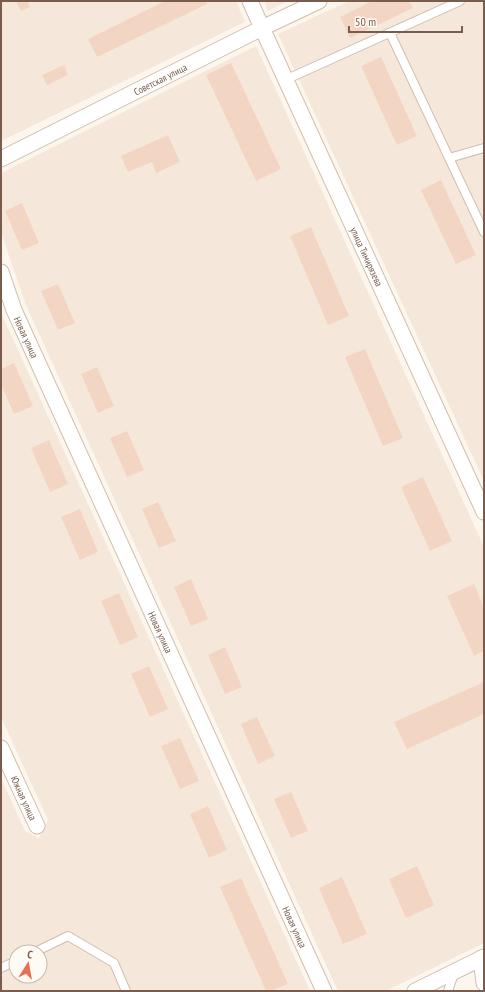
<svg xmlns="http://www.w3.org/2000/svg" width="485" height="992" font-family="'PT Sans Narrow',sans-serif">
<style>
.residential{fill:#f5e8da;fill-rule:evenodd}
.building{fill:#f3d5c3}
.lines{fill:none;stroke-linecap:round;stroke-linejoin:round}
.lane-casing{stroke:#d1beb0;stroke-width:10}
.street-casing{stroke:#d1beb0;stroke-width:17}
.lane{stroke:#fff;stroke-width:8}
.street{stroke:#fff;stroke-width:15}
.labels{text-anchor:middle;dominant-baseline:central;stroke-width:3;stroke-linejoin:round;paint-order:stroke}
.street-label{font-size:10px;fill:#7a5c4d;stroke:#fffaf3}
</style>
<rect width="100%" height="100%" fill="#fdf6ec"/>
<path class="residential" d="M1,1h235l9,21 -244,119z
M264,1h24l-20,10z
M349,1h135v480l-206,-447z
M256,46l228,501v396l-98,48h-48l-312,-686 -25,-72v-60z
M1,311l1,4 308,676h-309v-213l24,53 14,7 9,-18 -47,-103zM16,952h24v24h-24z"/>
<path class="building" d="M18,1h9l3,6 -9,4 -5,-9z
M165,1h41l1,3 -110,53 -9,-18z
M372,1h37l4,7 -63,30 -10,-21z
M381,57l36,79 -20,9 -36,-79z
M231,63l50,106 -25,12 -50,-106z
M64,65l4,10 -21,10 -5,-10z
M168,135l12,27 -24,11 -4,-11 -24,10 -7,-16z
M441,180l35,75 -20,9 -35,-74z
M22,203l17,40 -17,7 -17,-39z
M311,227l38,89 -21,9 -38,-89z
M58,284l17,39 -17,7 -17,-39z
M365,349l38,89 -20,8 -38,-89z
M14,363l19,43 -19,8 -13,-30v-15z
M97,367l17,39 -16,7 -17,-39z
M127,431l17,39 -17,7 -17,-39z
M49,440l19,44 -18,8 -19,-44z
M423,477l29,64 -22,10 -29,-64z
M158,502l18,39 -17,7 -17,-39z
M80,509l18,43 -18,8 -19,-43z
M191,579l17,40 -17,7 -17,-39z
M474,584l10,23v44l-10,5 -27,-60z
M119,593l19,44 -18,8 -19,-44z
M225,647l17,40 -17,7 -17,-39z
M149,666l19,43 -18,8 -19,-43z
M484,682v32l-77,35 -13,-27z
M257,717l18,39 -17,8 -17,-40z
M180,738l19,43 -19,8 -19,-43z
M291,792l17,39 -17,7 -17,-39z
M208,806l19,44 -18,8 -19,-44z
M417,866l17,39 -28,13 -17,-39z
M342,877l25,57 -24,10 -24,-56z
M241,878l47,106 -17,7h-5l-46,-104z"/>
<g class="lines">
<defs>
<path id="lane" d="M390,33l94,199
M285,80l175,-79
M449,158l35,-10
M35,952l33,-16 46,27 12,28
M1,968l15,-7
M448,991l7,-20"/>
<g id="street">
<path id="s1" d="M250,1l12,27 222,484"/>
<path id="s2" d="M1,159l261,-131 57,-27"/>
<path id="s3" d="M1,272l13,38 310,681"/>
<path id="s4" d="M1,748l36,78"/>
<path d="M481,958l3,25"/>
<path d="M415,991l69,-34"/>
</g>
</defs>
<use href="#lane" class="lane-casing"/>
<use href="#street" class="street-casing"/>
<use href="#lane" class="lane"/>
<use href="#street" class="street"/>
</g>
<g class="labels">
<g class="street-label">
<text stroke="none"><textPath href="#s2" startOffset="178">Советская улица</textPath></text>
<text stroke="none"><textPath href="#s1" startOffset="281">улица Тимирязева</textPath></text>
<text stroke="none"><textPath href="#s3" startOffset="70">Новая улица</textPath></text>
<text stroke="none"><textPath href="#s3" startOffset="394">Новая улица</textPath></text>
<text stroke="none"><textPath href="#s4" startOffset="55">Южная улица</textPath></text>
<text stroke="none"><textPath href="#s3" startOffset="718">Новая улица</textPath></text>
</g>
</g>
<rect width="485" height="992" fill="none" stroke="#7a5c4d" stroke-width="4"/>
<g transform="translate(28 964) rotate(11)"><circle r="19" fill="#fffaf3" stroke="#cabbb1"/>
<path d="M0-3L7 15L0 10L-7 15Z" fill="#e76f51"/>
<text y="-6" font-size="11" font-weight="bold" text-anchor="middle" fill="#7a5c4d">С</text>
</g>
<path d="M349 26v6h113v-6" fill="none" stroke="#7a5c4d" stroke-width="2"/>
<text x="355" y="26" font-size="12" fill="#7a5c4d" stroke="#fffaf3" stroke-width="3" paint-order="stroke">50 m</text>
</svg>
